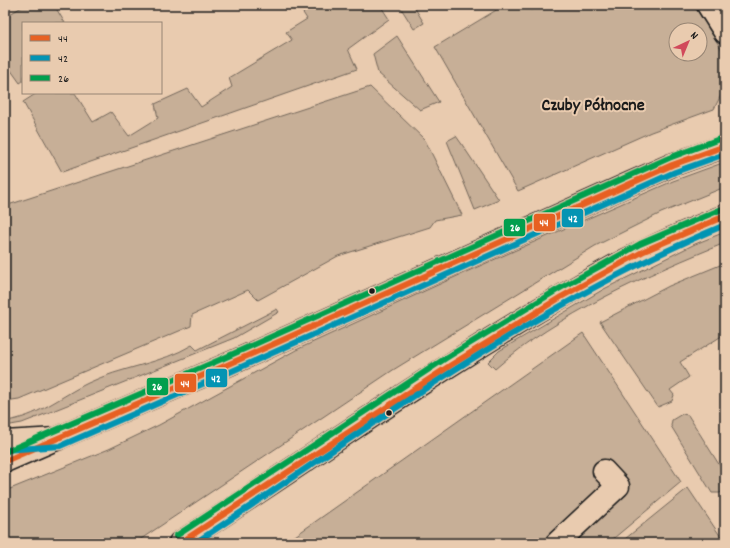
<svg xmlns="http://www.w3.org/2000/svg" width="730" height="548" font-family="Dekko,sans-serif">
<style>
.green{fill:#c7af97;stroke:#72665a;fill-rule:evenodd}
.lines{fill:none;stroke-linecap:round;stroke-linejoin:round}
.minor-casing{stroke:#1c1c1c;stroke-width:25}
.secondary-casing{stroke:#1c1c1c;stroke-width:25}
.primary-casing{stroke:#1c1c1c;stroke-width:25}
.minor{stroke:#e9cbaf;stroke-width:22}
.secondary{stroke:#e9cbaf;stroke-width:22}
.primary{stroke:#e9cbaf;stroke-width:22}
.bus-1-casing{stroke:#e9cbaf;stroke-width:9}
.bus-2-casing{stroke:#e9cbaf;stroke-width:9}
.bus-3-casing{stroke:#e9cbaf;stroke-width:9}
.bus-1{stroke:#e76122;stroke-width:6}
.bus-2{stroke:#0494b3;stroke-width:6}
.bus-3{stroke:#019f4e;stroke-width:6}
.bus-dot{fill:#1c1c1c;stroke:#e9cbaf;stroke-width:1.5}
.labels{text-anchor:middle;dominant-baseline:central;stroke-width:4;stroke-linejoin:round;paint-order:stroke}
.district-label{font-size:18px;font-weight:bold;fill:#1c1c1c;stroke:#e9cbaf}
.line-badge{stroke:#e9cbaf;stroke-width:1.5}
.badge-label{font-size:11px;text-anchor:middle;font-weight:bold;fill:#fff}
</style>
<rect width="100%" height="100%" fill="#e9cbaf"/>
<filter id="ink" filterUnits="userSpaceOnUse"><feTurbulence type="fractalNoise" baseFrequency=".025" numOctaves="2"/><feDisplacementMap in="SourceGraphic" scale="8" xChannelSelector="R" yChannelSelector="G"/><feConvolveMatrix kernelMatrix="1 2 1 2 8 2 1 2 1" color-interpolation-filters="sRGB"/></filter>
<g filter="url(#ink)">
<path class="green" d="M25,5h29l11,18h-42v58l-3,2 -15,-21v-45z
M298,5h82l9,14 -41,30 9,20 -295,103 -39,-70 14,-9h38l18,29 18,-10 18,24 29,-18 -3,-14 33,-15 13,18 31,-20 -3,-9 63,-38 -6,-8 21,-13z
M399,5h14l11,18 -10,6z
M511,5h11l9,5 9,-5h154l31,50v32l-11,22 -63,23 -133,59 -83,-144 63,-38zM676,30h24v24h-24z
M397,36l42,66 -19,8 -42,-37 -5,-19z
M370,87l55,53 37,75 -27,5 -5,7 -92,29 -80,44 -10,-10 -56,25 -1,11 -172,73 -14,2v-195z
M456,136l5,7 38,57 -24,10 -28,-69z
M725,162v25l-64,26 -66,33 -202,124 -258,173h-130v-52l104,-42 50,-24 137,-75 170,-78 207,-91z
M725,232v11c-75,30 -169,72 -230,126l-7,-7 11,-11 105,-62 91,-45z
M725,263v71l-45,28 9,15 -19,13 4,5 -2,6 -14,6 -58,-85 69,-36z
M277,309l2,3 -45,26 -189,76 -23,9 -17,3v-5c31,-3 56,-25 83,-38 33,-16 73,-19 104,-38l5,5z
M583,333l98,149 -73,61h-323z
M682,414l6,1 37,59v15l-5,4h-8l-41,-67 1,-6z
M688,488l37,55h-105z"/>
<g class="lines">
<defs>
<path id="minor" d="M708,5l17,27
M557,543l61,-57 -14,-15"/>
<path id="secondary" d="M5,461l222,-96 402,-181 43,-19 53,-19
M180,543c145,-94 286,-195 437,-278 35,-19 72,-34 108,-49"/>
<path id="primary" d="M5,442l52,-3"/>
</defs>
<use href="#minor" class="minor-casing"/>
<use href="#secondary" class="secondary-casing"/>
<use href="#primary" class="primary-casing"/>
<use href="#minor" class="minor"/>
<use href="#secondary" class="secondary"/>
<use href="#primary" class="primary"/>
<defs>
<path id="bus-1" d="M5,461l222,-96 445,-200 53,-19
M180,543l271,-178 110,-68 83,-46 81,-35"/>
<path id="bus-2" d="M5,450l55,-4 170,-74 445,-200 50,-18
M195,543c171,-113 339,-239 530,-318"/>
<path id="bus-3" d="M5,452l219,-94 445,-200 53,-20
M176,536l270,-178 111,-68 83,-46 82,-35"/>
</defs>
<use href="#bus-1" class="bus-1-casing"/>
<use href="#bus-2" class="bus-2-casing"/>
<use href="#bus-3" class="bus-3-casing"/>
<use href="#bus-1" class="bus-1"/>
<use href="#bus-2" class="bus-2"/>
<use href="#bus-3" class="bus-3"/>
</g>
</g>
<g class="bus-dot">
<circle cx="372" cy="291" r="3.5"/>
<circle cx="389" cy="413" r="3.5"/>
</g>
<g class="labels">
<g class="district-label">
<text x="593" y="106">Czuby Północne</text>
</g>
</g>
<g class="line-badge">
<rect x="561" y="208" width="23" height="20" rx="4" fill="#0494b3"/>
<rect x="533" y="213" width="23" height="19" rx="4" fill="#e76122"/>
<rect x="503" y="218" width="23" height="19" rx="4" fill="#019f4e"/>
<rect x="205" y="368" width="23" height="20" rx="4" fill="#0494b3"/>
<rect x="174" y="373" width="23" height="20" rx="4" fill="#e76122"/>
<rect x="146" y="377" width="23" height="19" rx="4" fill="#019f4e"/>
</g>
<g class="badge-label">
<text x="573" y="222">42</text>
<text x="544" y="226">44</text>
<text x="515" y="231">26</text>
<text x="216" y="382">42</text>
<text x="185" y="387">44</text>
<text x="157" y="390">26</text>
</g>
<rect width="730" height="548" fill="none" stroke="#e9cbaf" stroke-width="20"/>
<rect x="10" y="10" width="710" height="528" fill="none" stroke="#1c1c1c" stroke-width="1.5" filter="url(#ink)"/>
<rect x="22" y="22" width="140" height="72" fill="#e9cbaf" stroke="#978574"/>
<rect x="30" y="35" width="20" height="6" fill="#e76122" stroke="#978574"/>
<text x="58" y="42" font-size="12" fill="#1c1c1c">44</text>
<rect x="30" y="55" width="20" height="6" fill="#0494b3" stroke="#978574"/>
<text x="58" y="62" font-size="12" fill="#1c1c1c">42</text>
<rect x="30" y="75" width="20" height="6" fill="#019f4e" stroke="#978574"/>
<text x="58" y="82" font-size="12" fill="#1c1c1c">26</text>
<g transform="translate(688 42) rotate(44)"><circle r="19" fill="#e9cbaf" stroke="#978574"/>
<path d="M0-3L7 15L0 10L-7 15Z" fill="#d1495b"/>
<text y="-6" font-size="11" font-weight="bold" text-anchor="middle" fill="#1c1c1c">N</text>
</g>
</svg>
